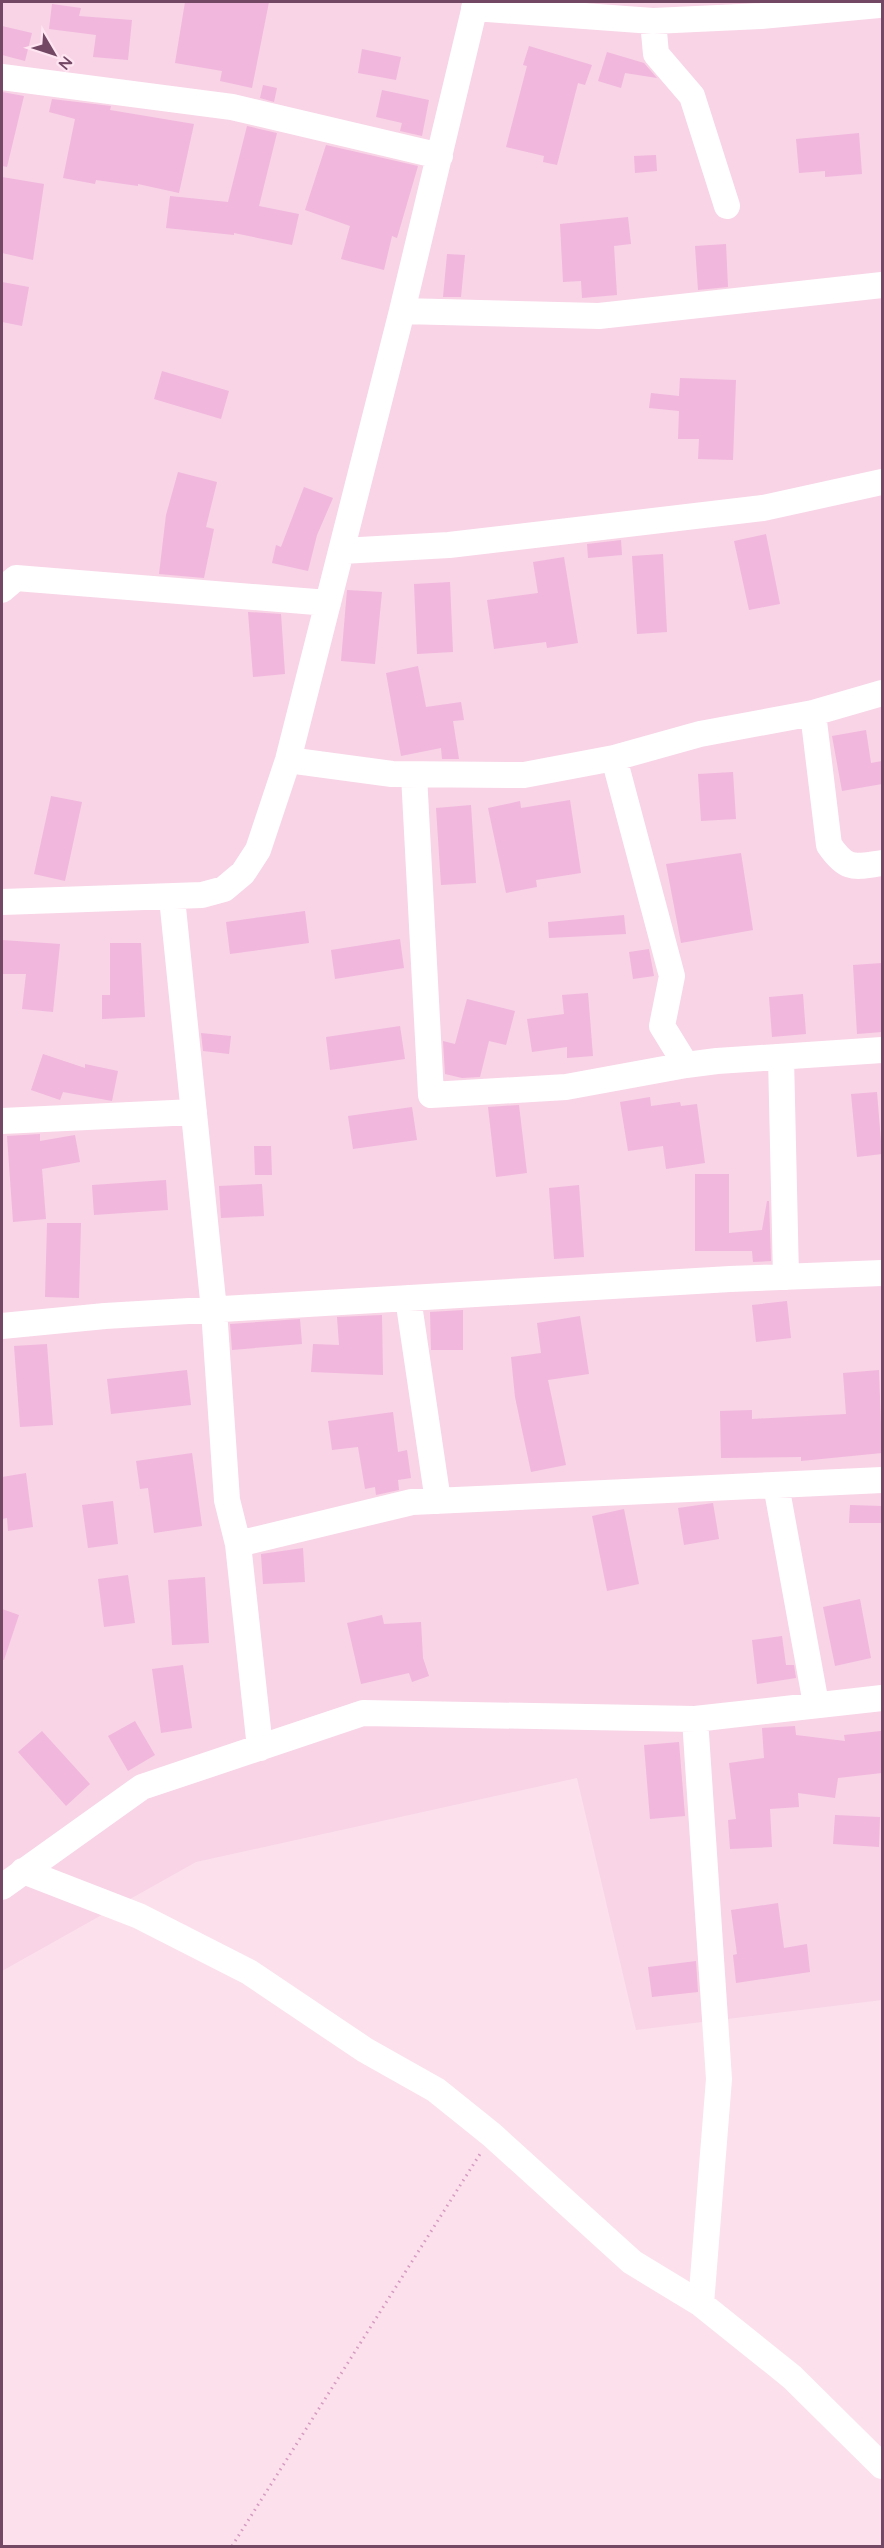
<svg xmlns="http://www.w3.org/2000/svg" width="884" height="2548" font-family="Quicksand,sans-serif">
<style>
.residential{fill:#f8d4e6}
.building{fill:#f1b7dd}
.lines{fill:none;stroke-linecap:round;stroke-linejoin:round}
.path{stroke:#d59bc1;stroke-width:3;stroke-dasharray:1.5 4.5;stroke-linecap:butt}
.minor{stroke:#fff;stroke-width:26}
</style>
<rect width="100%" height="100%" fill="#fce0ec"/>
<path class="residential" d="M2,2h880v1998l-246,30 -59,-252 -381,84 -194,109z"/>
<path class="building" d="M185,2h84l-17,86 -32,-7 2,-10 -47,-8z
M52,4l29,4 -2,8 53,4 -4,40 -35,-3 3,-22 -47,-6z
M2,26l30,7 -7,28 -23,-6z
M529,46l63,19 -7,20 -7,-2 -21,82 -14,-3 1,-6 -38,-9 21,-81 -4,-1z
M362,49l39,8 -5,23 -38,-7z
M607,52l37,11 13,15 -32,-5 -4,15 -23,-7z
M263,85l14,3 -3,14 -14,-4z
M382,90l47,10 -7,36 -22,-5 2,-8 -26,-6z
M2,92l22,4 -17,71 -5,-1z
M52,99l59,7 -1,4 84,14 -15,69 -41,-9v2l-42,-6 -1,4 -32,-6 12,-59 -26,-7z
M247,126l30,7 -18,73 40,8 -7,31 -58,-12v2l-68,-7 4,-32 58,6z
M859,133l3,41 -37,3v-6l-26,2 -3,-34z
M326,145l92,21 -21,72 -5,-2 -8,34 -43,-11 9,-33 -45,-16z
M656,155l1,16 -22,2 -1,-17z
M2,177l42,7 -11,76 -31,-7z
M628,217l3,27 -17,2 3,49 -35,3 -1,-17 -18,1 -3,-58z
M726,244l2,43 -30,3 -3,-44z
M447,254l18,1 -4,42h-18z
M2,282l27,5 -7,39 -20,-4z
M162,371l67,20 -8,28 -67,-20z
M680,378l56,2 -3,80 -35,-1 1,-20h-21l1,-28 -30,-3 2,-15 28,3z
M178,472l39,10 -11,45 8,2 -10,49 -45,-4 7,-59z
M304,487l29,11 -16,37 -9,36 -36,-8 4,-18 5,2z
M766,534l14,70 -31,6 -15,-69z
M621,540l1,15 -34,3 -1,-14z
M663,554l4,78 -30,2 -5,-78z
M564,557l14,86 -31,5 -1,-6 -52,7 -7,-49 51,-7 -5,-31z
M450,582l3,70 -36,2 -3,-70z
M347,590l35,2 -7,72 -34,-3z
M248,612l33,2 4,60 -32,3z
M418,666l8,41 35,-5 3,18 -11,1 6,38h-17l-1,-11 -40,8 -15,-83z
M866,730l5,33 11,-2v23l-40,7 -10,-55z
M733,772l3,47 -35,2 -3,-47z
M51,796l31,6 -17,79 -31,-7z
M570,800l11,73 -45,7 1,7 -31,6 -18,-85 32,-7 1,7z
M471,805l5,78 -35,2 -5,-77z
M741,853l12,77 -72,13 -15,-79z
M305,911l4,32 -79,11 -4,-32z
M624,915l2,19 -77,4 -1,-16z
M400,939l4,29 -69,11 -4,-29z
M2,940l58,4 -7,68 -31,-3 4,-35h-24z
M110,943h31l4,74 -43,2v-24h8z
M649,949l5,27 -21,3 -4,-27z
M882,963v69l-25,2 -4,-69z
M588,993l5,63 -26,2v-11l-35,5 -5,-33 37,-5 -2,-19z
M803,994l3,40 -34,3 -3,-40z
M467,999l48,12 -9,34 -17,-4 -9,36 -18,1 -17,-4 -2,-33 12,3z
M400,1026l5,33 -75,11 -4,-33z
M201,1033l30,3 -2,18 -26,-3z
M43,1054l42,14v-4l33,7 -6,30 -49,-9 -3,8 -29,-10z
M877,1092l5,62 -25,3 -6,-63z
M650,1097l1,9 29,-4 1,4 16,-2 8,59 -39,6 -3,-23 -35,5 -8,-49z
M519,1105l8,68 -31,4 -8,-70z
M412,1107l5,33 -64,9 -5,-33z
M40,1134v7l35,-6 5,27 -38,7 4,50 -33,3 -6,-86z
M254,1146h17l1,29h-17z
M695,1174h34v59l33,-3 5,-29h2l2,60 -18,1 -1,-11h-57z
M166,1180l2,30 -74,5 -2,-30z
M262,1184l2,32 -43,2 -2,-32z
M579,1185l5,72 -30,2 -5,-71z
M47,1223h34l-2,75 -34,-1z
M787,1301l4,37 -35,4 -4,-37z
M463,1310v40h-32l-1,-38z
M382,1315l1,60 -72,-3 2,-28 26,1 -2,-28z
M580,1316l9,58 -41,6 18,85 -35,7 -16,-75 -4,-40 30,-4 -4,-30z
M300,1319l2,25 -70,6 -2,-26z
M47,1344l6,81 -33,2 -6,-81z
M187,1370l4,35 -80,9 -4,-35z
M879,1370l3,83 -81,8v-4l-80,1 -1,-47 32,-1v9l94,-5 -3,-41z
M393,1412l5,40 9,-2 4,28 -13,2 1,10 -23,5 -1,-8 -10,2 -7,-42 -26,3 -4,-29z
M192,1453l10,73 -48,7 -6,-45 -8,1 -4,-28z
M26,1473l7,54 -25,4 -1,-13 -5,1v-42z
M113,1501l5,43 -30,4 -6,-43z
M713,1503l6,36 -35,6 -6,-37z
M850,1505l32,1v17h-33z
M624,1509l15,75 -32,7 -15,-75z
M303,1548l2,34 -42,2 -2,-30z
M128,1575l7,48 -31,4 -6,-48z
M205,1577l4,66 -37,2 -4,-65z
M860,1599l11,59 -36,8 -12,-59z
M2,1609l17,6 -15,45 -2,-1z
M382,1615l2,9 37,-2 2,36 6,18 -17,6 -3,-9 -48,11 -14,-61z
M782,1636l4,29h8l2,13 -39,6 -5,-44z
M183,1665l9,63 -31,5 -9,-64z
M135,1721l20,34 -27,16 -20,-35z
M795,1726l1,9 49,6 -1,-6 37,-4 1,42 -44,5 -3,20 -37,-5 1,14 -29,2 2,38 -42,2 -2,-29 8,-1 -7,-56 35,-5 -2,-30z
M42,1731l48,53 -24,22 -48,-54z
M679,1742l6,74 -35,3 -6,-74z
M835,1815l45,2 -1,30 -46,-3z
M778,1903l6,45 23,-4 3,28 -74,11 -3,-28 4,-1 -6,-44z
M696,1961l2,31 -46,5 -4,-30z"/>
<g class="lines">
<path class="path" d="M232,2546l248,-392"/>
<path class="minor" d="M474,8l179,13 108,-5 118,-11 1,-3
M653,21l3,33 36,42 35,110
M2,77l230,30 208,49
M402,311l197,5 283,-31
M342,551l107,-6 314,-37 119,-26
M2,590l14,-12 312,25
M813,713l16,132c18,26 25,22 53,18
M614,758l58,218 -10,50 24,39 31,-4 165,-11
M288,760l104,14 132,1 90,-17 86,-24 113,-21 69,-20
M414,775l17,320 135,-8 120,-22
M172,898l42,412 13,190 11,44
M2,902l200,-7 22,-6 19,-16 15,-23 30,-90 114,-449 74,-309
M781,1057l5,220
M2,1121l192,-9
M408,1298l30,203
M2,1326l103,-10 625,-37 152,-6
M776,1485l40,219
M695,1719l24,360 -18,225
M260,1748l-22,-204 174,-42 470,-22
M23,1871l116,45 110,56 116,78 71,40 56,45 140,127 69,42 91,73 90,89
M2,1887l140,-100 221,-74 332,6 187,-21"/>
</g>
<rect width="884" height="2548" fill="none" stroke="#724865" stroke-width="6"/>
<g transform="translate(54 54) rotate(129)" stroke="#ffe5f1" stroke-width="4.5" paint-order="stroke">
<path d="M0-4.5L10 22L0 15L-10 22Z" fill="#724865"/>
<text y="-9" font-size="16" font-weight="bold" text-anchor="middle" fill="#724865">N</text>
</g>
</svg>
